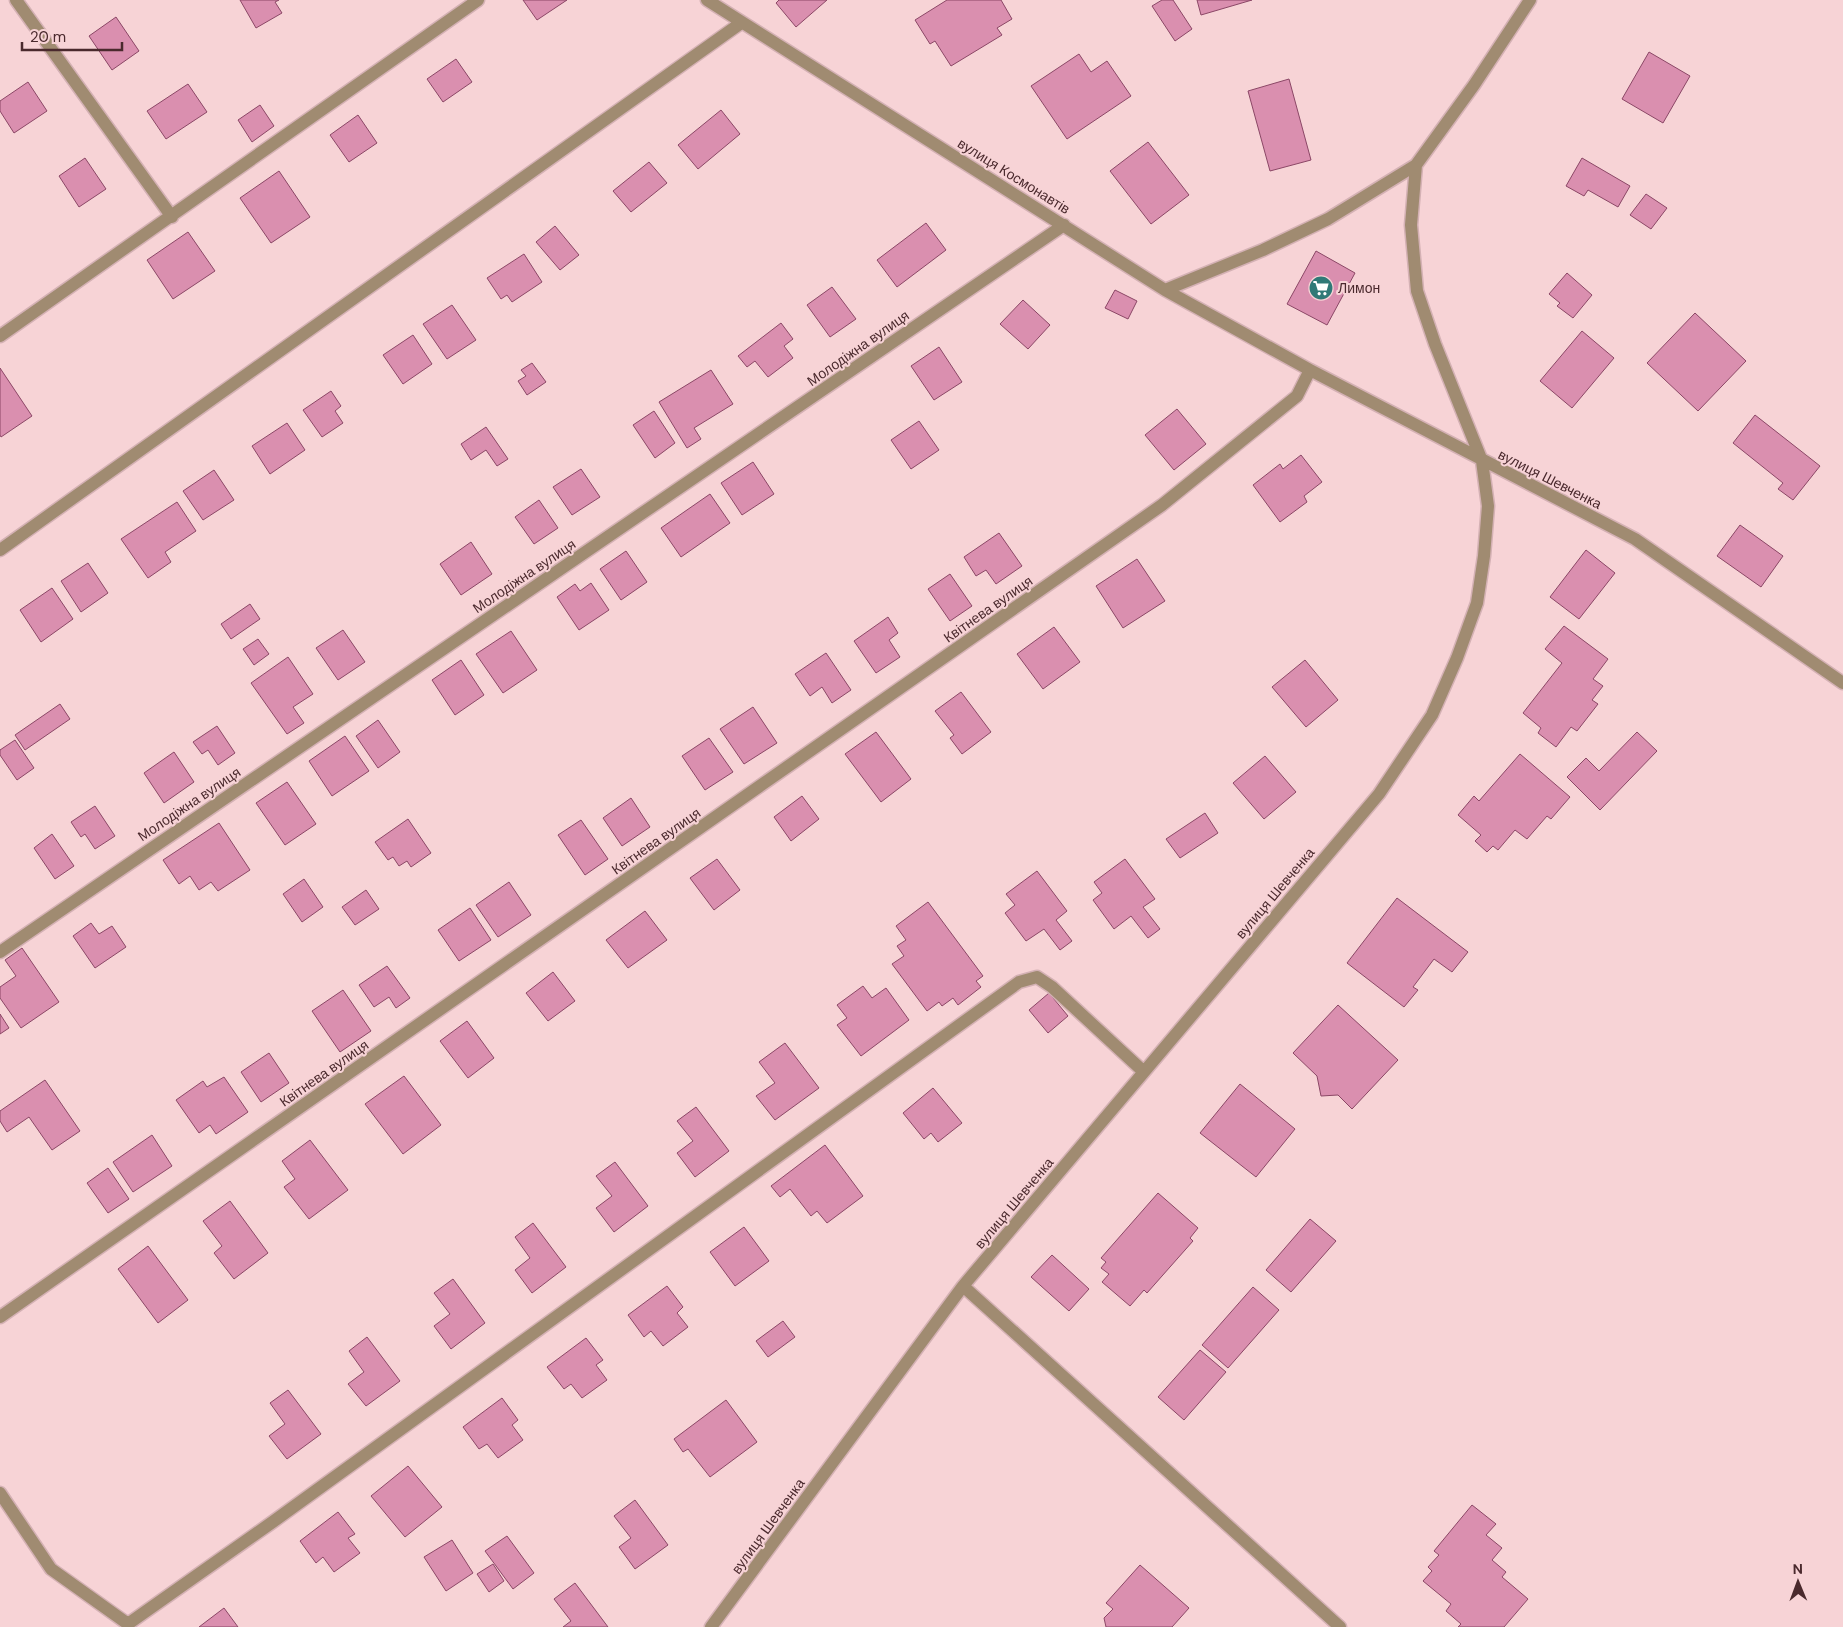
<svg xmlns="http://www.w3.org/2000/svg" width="1843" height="1627" font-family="'DM Sans',sans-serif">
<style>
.building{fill:#da8faf;stroke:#8b4766}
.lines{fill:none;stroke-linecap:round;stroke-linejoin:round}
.minor-casing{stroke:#d4b1b4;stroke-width:15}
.minor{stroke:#a08b71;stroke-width:12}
.labels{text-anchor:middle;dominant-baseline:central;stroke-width:4;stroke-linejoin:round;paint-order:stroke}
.street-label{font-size:14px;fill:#4a292d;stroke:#f7d3d6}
.poi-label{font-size:14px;fill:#4a292d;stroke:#f7d3d6;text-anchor:start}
</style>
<rect width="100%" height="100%" fill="#f7d3d6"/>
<path class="building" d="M240,0h39l-4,2 7,11 -26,15z
M523,0h44l-30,20z
M779,0h48l-31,27 -20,-24z
M947,0h54l11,19 -15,9 5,7 -51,31 -16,-25 -5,3 -15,-24z
M1162,0h11l19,29 -17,12 -23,-35z
M1197,0h55l-51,15z
M116,17l23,34 -27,19 -23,-34z
M1649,52l41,24 -27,47 -41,-24z
M1079,54l12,18 16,-11 24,35 -64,43 -36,-53z
M456,59l16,23 -29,20 -16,-23z
M1289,79l22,81 -41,11 -22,-80z
M28,82l19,29 -33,22 -14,-22v-10z
M188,84l19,28 -41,27 -19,-28z
M260,105l14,21 -22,16 -14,-22z
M721,110l19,24 -42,35 -20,-24z
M358,115l19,28 -28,19 -19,-27z
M1148,142l41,53 -38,29 -41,-53z
M85,158l21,31 -27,18 -20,-31z
M1582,158l48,28 -12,21 -30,-17 -4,6 -18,-10z
M649,162l18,21 -36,29 -18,-21z
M279,171l31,46 -39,26 -31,-45z
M1646,194l21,14 -16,21 -21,-14z
M926,223l20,27 -49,37 -20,-27z
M555,226l24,29 -19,15 -24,-28z
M188,232l27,39 -42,28 -26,-39z
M1316,251l39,22 -28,52 -40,-21z
M524,254l18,28 -30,20 -5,-7 -6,4 -14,-21z
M1567,273l25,22 -19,23 -16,-12 3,-3 -11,-9z
M832,287l24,32 -26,18 -23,-32z
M1115,290l22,11 -9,18 -23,-11z
M1023,300l27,25 -22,24 -28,-25z
M452,305l24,35 -29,19 -24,-35z
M1695,313l51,48 -48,50 -51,-48z
M781,323l12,16 -9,7 9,12 -25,19 -13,-16 -8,6 -9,-11z
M1582,331l32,27 -42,50 -32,-27z
M413,335l19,29 -29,20 -20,-29z
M939,347l23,35 -28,18 -23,-34z
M532,363l14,19 -19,13 -9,-14 8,-5 -5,-6z
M0,368l32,48 -31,21 -1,-2z
M711,370l22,34 -39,24 7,11 -14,9 -28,-46z
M331,391l10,15 -6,5 8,12 -21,14 -19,-27z
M1177,409l29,35 -32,26 -29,-35z
M654,411l21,32 -20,15 -22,-33z
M1755,415l65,51 -27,34 -15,-11 5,-6 -50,-40z
M919,421l20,29 -28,19 -20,-29z
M287,423l18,27 -35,24 -18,-28z
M486,427l22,32 -11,7 -11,-16 -15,10 -10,-16z
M1301,455l21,27 -18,14 3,6 -27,20 -27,-37 27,-21 3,5z
M753,462l21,32 -32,21 -21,-32z
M581,469l19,28 -28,18 -19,-28z
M214,470l20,30 -31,20 -20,-29z
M710,494l20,29 -49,34 -20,-29z
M539,500l19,28 -24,16 -19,-27z
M177,502l19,29 -31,21 6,10 -23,16 -27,-39z
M1740,525l43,31 -22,31 -44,-31z
M999,533l23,33 -26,18 -10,-14 -10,6 -12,-19z
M471,542l21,32 -31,21 -21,-31z
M1586,550l29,23 -36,46 -29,-22z
M626,551l21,31 -26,18 -21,-31z
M1137,559l28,42 -42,27 -27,-42z
M88,563l20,30 -27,19 -20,-31z
M950,574l22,32 -22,15 -22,-32z
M591,583l18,27 -30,20 -22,-33 18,-13 5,7z
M52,588l21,31 -32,23 -21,-32z
M250,604l10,15 -29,20 -10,-15z
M888,617l10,16 -9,7 11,17 -24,16 -22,-32z
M1564,626l44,33 -15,20 10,7 -11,14 6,4 -21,27 -6,-4 -15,20 -18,-14 3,-5 -18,-15 39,-50 -17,-14z
M1054,627l26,35 -37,27 -26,-35z
M343,630l22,32 -27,18 -22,-32z
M511,631l26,39 -34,23 -27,-39z
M258,639l11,15 -15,11 -11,-16z
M826,653l25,37 -19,13 -10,-16 -12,9 -15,-22z
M288,657l25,37 -20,13 11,16 -17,11 -36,-51z
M461,660l23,35 -29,20 -23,-35z
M1305,660l33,40 -32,27 -34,-40z
M961,692l30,40 -29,22 -12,-16 4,-3 -19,-24z
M60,704l10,15 -45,31 -10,-15z
M753,707l24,36 -33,21 -24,-35z
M378,720l22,32 -22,16 -22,-32z
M217,726l18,27 -17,12 -10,-15 -6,4 -9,-12z
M876,732l35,47 -30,23 -36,-48z
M1637,732l20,19 -57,59 -33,-33 19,-19 13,13z
M345,736l24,35 -37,25 -23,-35z
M709,738l24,34 -28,18 -23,-34z
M15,740l19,28 -17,12 -17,-25v-5z
M174,752l20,30 -30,21 -20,-30z
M1520,754l50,43 -19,22 -4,-3 -20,23 -12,-9 -17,20 -5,-4 -6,6 -12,-11 6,-6 -23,-20 16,-19 5,5z
M1265,756l31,36 -32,27 -31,-36z
M287,782l29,42 -31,21 -29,-42z
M802,796l17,23 -28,22 -17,-24z
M631,798l19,29 -28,19 -19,-28z
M95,806l20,30 -20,13 -10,-15 -4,3 -10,-15z
M1205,813l13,20 -38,25 -14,-19z
M408,819l23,34 -20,14 -4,-6 -8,5 -6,-9 -5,3 -13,-18z
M581,820l27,39 -23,16 -27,-40z
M219,823l31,47 -32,21 -7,-9 -12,8 -9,-14 -11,8 -16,-24z
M52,834l22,32 -19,13 -21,-31z
M717,859l23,31 -26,20 -24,-32z
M1125,859l30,40 -12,8 17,22 -12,9 -17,-22 -17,13 -21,-29 9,-7 -8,-11z
M1037,871l30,40 -11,9 16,21 -12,9 -16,-21 -18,12 -21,-28 10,-8 -9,-11z
M304,879l19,28 -21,15 -19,-28z
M509,882l22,33 -33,22 -22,-32z
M366,890l13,19 -24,16 -13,-18z
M1397,898l71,54 -16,20 -18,-13 -21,28 5,3 -14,17 -57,-44z
M928,902l55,74 -7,5 5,6 -23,18 -5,-7 -11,8 -3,-4 -12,9 -35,-47 12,-8 -7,-10 9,-6 -10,-14z
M470,908l21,32 -32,21 -21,-31z
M645,911l22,29 -39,28 -22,-28z
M91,923l8,11 13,-8 14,21 -31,21 -22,-32z
M22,948l37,54 -38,26 -21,-30v-11l16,-11 -11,-16z
M387,966l23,32 -14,10 -7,-11 -15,10 -15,-22z
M553,972l22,29 -27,20 -22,-28z
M863,986l9,12 14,-10 23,32 -48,36 -24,-31 10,-7 -10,-13z
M343,990l28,41 -31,21 -28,-41z
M1049,993l19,23 -20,17 -19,-23z
M1338,1005l60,55 -46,49 -14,-14 -17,1 -4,-20 -24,-23z
M0,1014l9,14 -9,6z
M467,1021l27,37 -26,20 -28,-37z
M785,1043l34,45 -44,32 -19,-24 19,-13 -16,-21z
M269,1053l20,30 -28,19 -20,-30z
M404,1076l37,49 -38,29 -38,-50z
M224,1077l24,35 -32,22 -6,-9 -11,8 -23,-33 27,-19 4,6z
M45,1080l35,51 -28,19 -23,-33 -22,15 -7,-11v-10z
M1240,1084l55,45 -39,48 -56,-44z
M933,1088l29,35 -24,19 -7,-9 -7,6 -21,-26z
M696,1107l33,44 -34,26 -18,-24 16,-12 -16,-20z
M152,1135l20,31 -39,26 -20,-30z
M310,1140l38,50 -39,29 -25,-32 11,-8 -13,-18z
M825,1145l38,51 -36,27 -10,-12 -6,5 -21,-27 -10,8 -9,-11z
M615,1162l33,44 -34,26 -18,-24 16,-12 -16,-20z
M108,1168l21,31 -21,14 -21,-30z
M1158,1193l40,35 -8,10 3,3 -46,52 -3,-3 -14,16 -28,-24 7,-8 -8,-6 5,-6 -5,-4z
M230,1201l38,52 -34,26 -20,-26 8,-7 -19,-25z
M1310,1219l26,22 -45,51 -25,-22z
M533,1223l33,44 -34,26 -17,-23 15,-12 -15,-21z
M744,1227l25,34 -34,25 -25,-34z
M148,1246l40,54 -30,23 -40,-54z
M1052,1255l37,34 -20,22 -38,-34z
M453,1279l32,44 -34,26 -17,-23 16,-12 -16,-21z
M667,1286l16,21 -6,6 11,14 -25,19 -12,-15 -7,6 -16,-22z
M1253,1287l26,23 -51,58 -26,-23z
M783,1321l12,16 -27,20 -12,-16z
M367,1337l33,44 -34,25 -18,-22 16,-12 -15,-21z
M586,1338l17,22 -7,5 11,15 -25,18 -11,-14 -7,5 -17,-22z
M1200,1350l26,22 -42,48 -26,-23z
M288,1390l33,44 -34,25 -18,-23 16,-12 -15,-21z
M502,1398l16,22 -6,5 11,15 -25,18 -11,-14 -8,5 -16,-22z
M726,1400l31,42 -47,35 -22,-28 -5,3 -9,-13z
M408,1466l34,41 -37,30 -34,-41z
M635,1500l33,45 -33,24 -16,-22 12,-9 -17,-22z
M1472,1505l24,19 -10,11 16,13 -10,12 14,12 -4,5 26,22 -24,28h-46l3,-3 -15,-13 5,-7 -28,-23 9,-10 -4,-4 11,-12 -5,-4z
M338,1512l17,22 -7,4 12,15 -26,19 -11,-15 -7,6 -16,-22z
M507,1536l27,37 -21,16 -28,-38z
M452,1540l21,33 -27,18 -22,-34z
M493,1564l11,17 -15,11 -12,-18z
M1140,1565l49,43 -17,19h-66l-2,-9 9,-9 -7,-6z
M575,1583l33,44h-45l8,-6 -17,-22z
M224,1608l14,19h-39z"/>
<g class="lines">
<defs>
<path id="minor" d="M16,0l156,217
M707,0l458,290 145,80 325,169 208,144
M1165,290l98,-40 65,-31 88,-54
M0,336l478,-336
M0,550l741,-527
M0,952l1064,-727
M963,1286l377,341
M0,1317l1162,-812 135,-109 13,-26
M0,1493l51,76 77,55 146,-103 745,-539 18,-5 15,10 92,85
M711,1627l252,-341 416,-492 53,-79 25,-57 20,-55 7,-47 4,-50 -6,-45 -47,-117 -18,-53 -6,-66 5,-60 58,-80 56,-85"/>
</defs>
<use href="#minor" class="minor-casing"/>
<use href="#minor" class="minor"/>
</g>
<defs>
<symbol id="supermarket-disc" viewBox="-11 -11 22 22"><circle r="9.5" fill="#307977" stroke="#f7d3d6"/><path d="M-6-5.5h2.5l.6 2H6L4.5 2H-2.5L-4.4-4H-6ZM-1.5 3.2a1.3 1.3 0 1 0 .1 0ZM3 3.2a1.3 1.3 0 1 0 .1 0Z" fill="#fff"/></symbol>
</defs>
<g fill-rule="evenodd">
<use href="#supermarket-disc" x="1307" y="274" width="28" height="28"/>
</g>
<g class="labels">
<g class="street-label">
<text transform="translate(1014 176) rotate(32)">вулиця Космонавтів</text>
<text transform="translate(858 348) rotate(-35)">Молодіжна вулиця</text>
<text transform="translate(1550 479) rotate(27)">вулиця Шевченка</text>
<text transform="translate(524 576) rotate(-34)">Молодіжна вулиця</text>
<text transform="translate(988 609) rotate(-35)">Квітнева вулиця</text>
<text transform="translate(189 804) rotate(-34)">Молодіжна вулиця</text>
<text transform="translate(656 841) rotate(-35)">Квітнева вулиця</text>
<text transform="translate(1275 893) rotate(-50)">вулиця Шевченка</text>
<text transform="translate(324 1073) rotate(-35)">Квітнева вулиця</text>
<text transform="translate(1014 1203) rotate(-50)">вулиця Шевченка</text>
<text transform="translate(768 1526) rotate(-54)">вулиця Шевченка</text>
</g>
<g class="poi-label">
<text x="1338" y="288">Лимон</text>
</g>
</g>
<g transform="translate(1798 1582) rotate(359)" stroke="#f7d3d6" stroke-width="4" paint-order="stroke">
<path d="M0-4L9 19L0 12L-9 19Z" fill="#4a292d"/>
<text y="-8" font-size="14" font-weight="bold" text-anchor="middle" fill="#4a292d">N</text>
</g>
<path d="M22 42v8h100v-8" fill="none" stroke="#4a292d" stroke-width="2.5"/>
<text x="30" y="42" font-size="15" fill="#4a292d" stroke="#f7d3d6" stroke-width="4" paint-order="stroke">20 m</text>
</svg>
